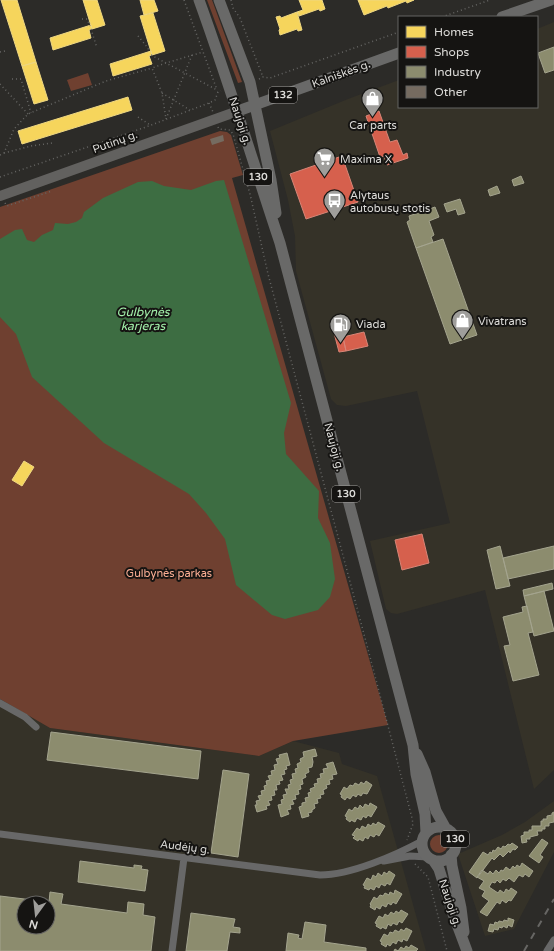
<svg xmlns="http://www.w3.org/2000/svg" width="554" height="951" font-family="'Varela Round',sans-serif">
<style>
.built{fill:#353228;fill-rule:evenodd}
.green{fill:#6f4030}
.water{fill:#3d6d42}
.homes{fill:#f6d55c;stroke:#eed782}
.shops{fill:#d6604d;stroke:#d88577}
.industry{fill:#8c8c6e;stroke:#a4a48e;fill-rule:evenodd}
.building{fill:#756b60}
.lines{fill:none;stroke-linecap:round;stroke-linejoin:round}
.path{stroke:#666664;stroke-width:1.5;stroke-dasharray:1 3;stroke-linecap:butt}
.minor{stroke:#686868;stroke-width:7}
.secondary{stroke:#62615f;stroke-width:10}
.primary{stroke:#696968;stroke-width:11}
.rail{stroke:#676664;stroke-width:2;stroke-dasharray:7 7;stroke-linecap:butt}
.labels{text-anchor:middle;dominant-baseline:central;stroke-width:4;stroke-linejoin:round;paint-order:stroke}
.shield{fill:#151412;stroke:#a1a09d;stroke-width:1}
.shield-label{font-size:10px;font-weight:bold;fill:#dddcd9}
.street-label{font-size:11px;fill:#dddcd9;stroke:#151412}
.poi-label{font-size:11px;fill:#dddcd9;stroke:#151412;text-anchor:start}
.park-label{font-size:11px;fill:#fbae94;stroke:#151412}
.water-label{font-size:12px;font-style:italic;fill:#a3f1ab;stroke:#151412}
</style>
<rect width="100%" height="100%" fill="#2c2b28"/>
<path class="built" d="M554,22v748l-20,19 -49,-199 -88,24 -6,-1 -5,-4 -16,-68 80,-18 -33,-132 -71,15 -9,-1 -6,-6 -35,-128 -1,-35 -7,-36 -18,-69 78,-32 51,-19v27h138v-78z
M0,699l50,29 209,28 34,-15 46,12 3,11 35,12 49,175h-426zM24,903h24v24h-24z
M554,801v51l-40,77 -29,7 -27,-82 44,-19 23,-13z"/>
<path class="green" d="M207,0h5l30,82 -4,1z
M88,73l4,12 -21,6 -4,-11z
M220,131l7,1 4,3 12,40 -11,3 156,547 -95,16 -34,15 -209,-28 -50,-29v-492z
M430 844a9 9 0 1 1 18 0a9 9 0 1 1-18 0Z"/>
<path class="water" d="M224,180l67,223 -7,30 2,21 33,37 -1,27 12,25 5,36 -5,18 -12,13 -33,9 -13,-4 -36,-30 -11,-46 -19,-26 -17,-19 -85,-51 -72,-66 -16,-43 -16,-17v-78l15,-9 7,-1 5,11 7,2 8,-7 11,-5 2,-7 13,1 8,-2 6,-4 2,-6 19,-14 35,-16 14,-1 12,5 27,4 25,-9z"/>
<path class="homes" d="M1,0h16l19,62 -14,4z
M83,0h14l8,25 -13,4z
M140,0h14l4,11 -14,4z
M299,0h23l3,9 -5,2 -1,-2 -20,7 -2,-4 6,-2z
M358,0h56l-7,3 -1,-2 -18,7 -1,-2 -23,9z
M297,12l5,18 -4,1 -1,-2 -17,6 -1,-5 1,-1 -4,-12 4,-1 1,2z
M153,13l12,38 -13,4 -12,-39z
M91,25l1,4 -3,1 2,8 -38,12 -3,-12z
M151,51l1,4 -3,1 3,8 -39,12 -3,-12z
M36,62l12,38 -14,4 -12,-38z
M128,97l4,13 -110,34 -4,-13z
M24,461l10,6 -12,19 -10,-6z"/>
<path class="shops" d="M379,111l11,31 7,-2 6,15 4,-2 1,5 -21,7 -3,-9 -4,1 -14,-41z
M342,156l16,46 -52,17 -16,-45z
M341,328l5,23 -7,1 -6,-23z
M364,332l4,14 -22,5 -3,-14z
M422,534l7,29 -27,7 -7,-30z"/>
<path class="industry" d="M554,47v23l-9,3 -7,-20z
M521,176l3,7 -10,3 -2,-6z
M497,186l3,7 -10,3 -2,-6z
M460,199l5,14 -7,2 -2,-6 -9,3 -3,-8z
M435,207l4,10 -10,4 5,14 -3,2 2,5 -17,6 -9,-26 3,-2 -1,-4z
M443,239l34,96 -27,9 -34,-96z
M500,546l10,40 -14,3 -9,-39z
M554,546v23l-46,10 -5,-21z
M552,583l1,6 -29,7 -1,-6z
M544,591l10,40 -20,5 -10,-40z
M527,606l6,26 -5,1 11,42 -26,6 -9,-35 6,-1 -7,-28 20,-5 -1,-5z
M51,732l150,19 -3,28 -151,-19z
M315,749l2,7 -5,1 1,5 -1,5 -4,1 1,4 -4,2 1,3 -4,2 1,5 -3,1 1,4 -3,1 1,4 -4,1 1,4 -4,1 2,4 -4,1 1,4 -4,1 2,4 -8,3 -3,-12 4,-1 -1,-4 3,-1 -1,-4 4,-1 -2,-5h4l-1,-4 3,-1 -1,-4 3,-1 -1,-5 4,-1 -1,-4 3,-1 -1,-4 4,-2 -1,-3 4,-2 -1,-5z
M287,753l3,12 -4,1 1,3 -3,1 1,4 -4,1 2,5 -4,1 1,3 -4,1 1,5h-3l1,5 -4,1 1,4 -4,1 2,4 -4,1 1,3 -10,3 -2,-7h2l-1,-4 4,-1 -2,-4 4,-1 -1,-4 4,-1 -1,-4 3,-1 -1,-4 4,-1 -2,-4 4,-1 -1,-4 4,-1 -1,-5 4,-1 -2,-5 4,-1 -1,-3z
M333,762l4,12 -5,1 1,4 -4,1 1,4 -4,1 1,3 -4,2 1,4 -4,1 1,3 -4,1 1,4 -4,1 1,4 -3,2v2l-4,1 1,3 -7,2 -3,-11 3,-1v-3l4,-1 -1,-4 4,-1 -1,-4 3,-1 -1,-3 5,-2 -1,-3 4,-1 -1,-4 4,-1 -1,-4 4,-1 -1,-4 5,-1 -2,-4z
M223,770l26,4 -11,83 -27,-4z
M366,781l6,4 -5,9 -4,-1 -2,3 -3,-2 -2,3 -3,-2 -3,4 -3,-2 -2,3 -4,-3 1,-2 -2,-1 4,-7 3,2 3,-4 3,1 2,-3 4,2 2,-3 3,2z
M370,803l7,4 -6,10 -3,-2 -2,3 -3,-2 -2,4 -4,-2 -2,4 -4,-2 -1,2 -4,-3 1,-2 -2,-1 4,-7 3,2 3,-4 3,2 2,-4 3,3 2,-4 4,2z
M554,812v10l-5,1v3h-4v3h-3v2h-5l1,4 -8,2v2h-4l1,3 -5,1 -1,-7 3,-1v-3h5v-2h3v-4h9v-5h2v-2h4v-3l5,-1v-2z
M378,822l7,4 -6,10 -3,-2 -2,3 -4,-2 -2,4 -3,-2 -2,4 -4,-2 -1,2 -5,-3 2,-2 -3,-1 5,-7 3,2 2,-4 4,2 2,-4 3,2 2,-3 3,2z
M542,839l6,4 -8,12 3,2 -4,6 -10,-7z
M512,843l6,4 -3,3 -2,-1 -3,4 -1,-2 -6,6 -3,-3 -6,6 -2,-2 -15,20 -8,-6 14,-20 5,3 2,-3 2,1 1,-3 2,1 3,-4 3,2 2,-3 2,1 3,-3 2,1z
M80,861l54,7v-3l8,1 -1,3 7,1 -3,21 -67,-9z
M522,863l11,8 -4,6 -4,-3 -2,3 -4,-2 -5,7 -5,-4 -3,3 -3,-2 -3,4 -3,-3 -2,3 -3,-1 -3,5 9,6 2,-3 4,3 2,-4 3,2 2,-3 6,4 -6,9 -2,-1 -3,3 -4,-3 -2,4 -3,-2 -10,14 -7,-4 9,-11 -7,-5 3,-5 -6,-3 5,-7 -7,-4 5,-7 6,4 2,-3 3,3 3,-4 3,3 2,-3 2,1 3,-4 4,3 3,-4 2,2 2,-3 3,2z
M389,871l6,4 -5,10 -3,-2 -2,3 -4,-2 -2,4 -3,-2 -2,4 -4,-2 -1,2 -5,-2 1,-2 -2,-1 4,-7 4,2 2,-5 3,2 2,-4 4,3 2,-4 3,2z
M395,890l7,4 -6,10 -3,-2 -2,3 -3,-2 -2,4 -4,-2 -2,4 -4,-2 -1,3 -5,-3 1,-2 -1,-1 4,-7 3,2 3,-4 3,1 2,-3 4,2 1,-3 4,2z
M50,892l13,2 -2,10 66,9 1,-11 16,2 -1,11 12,2 -4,34h-151v-55l49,6zM24,903h24v24h-24z
M401,910l7,4 -6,9 -3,-2 -2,4 -4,-2 -2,3 -3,-2 -2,5 -4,-2 -1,2 -5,-3 1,-2 -2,-1 4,-7 4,2 2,-4 3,2 3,-4 3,2 2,-3 3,2z
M191,913l44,6 -2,8 7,1v5l-10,-1 -3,19h-41z
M508,918l6,2 -2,7 -4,-2 -1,3 -4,-2 -1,2 -3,-1 -1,3 -4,-1 -1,3 -5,-1 2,-7 4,1 1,-3 3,1 1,-2 4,1 1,-2 4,1z
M305,922l21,3 -2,17 42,6v3h-80l2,-18 11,2 -1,3 4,1z
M406,928l6,3 -5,10 -4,-2 -1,3 -4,-2 -2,4 -3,-2 -3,4 -3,-2 -1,3 -5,-3 1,-2 -2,-1 4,-7 4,2 2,-4 3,1 2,-3 4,2 2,-3 3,2z
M411,945l7,4 -2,2h-22l1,-2 3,2 3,-4 3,2 2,-3 3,2z"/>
<path class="building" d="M223,135l1,6 -12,4 -2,-6z"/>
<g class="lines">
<path class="path" d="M184,0l33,90
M231,0l2,8 7,10 23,59
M442,17l48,-17
M82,19h5l3,7
M91,29l6,19
M138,36l10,12 1,4
M0,52l5,-1
M151,55l15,8 37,-11
M192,55l-26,64 -4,-26 -10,-25 14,-5 51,27
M12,79h9l10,34
M259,79l4,-2 7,1 129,-46
M0,84l28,30
M162,93l28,17
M209,103l4,9
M138,117l12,8
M218,127l1,2 11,1 3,4 17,60 18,80 101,379 43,165 1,6 -6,16
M4,153l27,-7 21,-3
M0,155l4,-2 10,-24 14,-15 78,-33 46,-13
M0,177l146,-50 63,-24 6,-3 3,-8 3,-1
M5,203l2,3 45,-15
M415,864l13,13 19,74"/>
<path class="minor" d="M0,703l25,14 11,10
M0,834l320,41c31,0 76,-20 102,-34
M384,861l26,-5 18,1
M172,951l12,-93
M547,951l7,-11"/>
<path class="secondary" d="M0,196l238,-85"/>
<path class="primary" d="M199,0c29,80 54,162 81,243l133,502 3,29 9,40 1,19
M219,0l31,82 21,98 5,33
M502,17l49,-17
M238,111l161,-58
M417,754l8,18 11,39 10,18
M422 844a17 17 0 1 1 34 0a17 17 0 1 1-34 0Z
M451,855l1,11 9,42 3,24
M433,860l6,9 13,42 15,40"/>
<path class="rail" d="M524,951l30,-52"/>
</g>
<defs>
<symbol id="shop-pin" viewBox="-11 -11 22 30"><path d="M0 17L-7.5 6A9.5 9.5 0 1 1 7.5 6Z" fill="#9f9e9b" stroke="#151412"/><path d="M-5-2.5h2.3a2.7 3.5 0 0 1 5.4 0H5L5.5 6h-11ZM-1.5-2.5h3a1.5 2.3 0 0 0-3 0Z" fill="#fff"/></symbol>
<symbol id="supermarket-pin" viewBox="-11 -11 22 30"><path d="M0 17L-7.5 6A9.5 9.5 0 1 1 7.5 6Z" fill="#9f9e9b" stroke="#151412"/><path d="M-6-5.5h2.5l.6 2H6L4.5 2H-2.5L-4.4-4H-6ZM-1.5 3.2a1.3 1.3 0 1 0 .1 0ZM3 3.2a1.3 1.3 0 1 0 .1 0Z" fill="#fff"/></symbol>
<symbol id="bus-pin" viewBox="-11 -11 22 30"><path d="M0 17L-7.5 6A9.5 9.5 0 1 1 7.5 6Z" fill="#9f9e9b" stroke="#151412"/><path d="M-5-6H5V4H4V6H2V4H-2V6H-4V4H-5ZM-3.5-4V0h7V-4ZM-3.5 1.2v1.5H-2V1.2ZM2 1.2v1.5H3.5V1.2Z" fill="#fff"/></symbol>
<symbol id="fuel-pin" viewBox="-11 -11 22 30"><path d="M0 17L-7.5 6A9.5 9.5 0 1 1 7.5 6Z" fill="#9f9e9b" stroke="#151412"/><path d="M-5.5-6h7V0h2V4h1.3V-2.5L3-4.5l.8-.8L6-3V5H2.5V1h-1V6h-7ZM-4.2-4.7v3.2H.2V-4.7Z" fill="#fff"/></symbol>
</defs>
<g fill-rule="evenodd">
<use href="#shop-pin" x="360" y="86" width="25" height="34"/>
<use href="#supermarket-pin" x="312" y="146" width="25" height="34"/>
<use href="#bus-pin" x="322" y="188" width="25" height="34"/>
<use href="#shop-pin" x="450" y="308" width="25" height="34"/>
<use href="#fuel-pin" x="328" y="312" width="25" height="34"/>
</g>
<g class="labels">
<g class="shield">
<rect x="269" y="87" width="28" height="16" rx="3"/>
<rect x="244" y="169" width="28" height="16" rx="3"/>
<rect x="332" y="486" width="28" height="16" rx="3"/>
<rect x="441" y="831" width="28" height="16" rx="3"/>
</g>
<g class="shield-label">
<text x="283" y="95">132</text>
<text x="258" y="177">130</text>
<text x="346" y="494">130</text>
<text x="455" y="839">130</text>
</g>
<g class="street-label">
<text transform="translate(341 74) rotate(-20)">Kalniškės g.</text>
<text transform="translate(240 121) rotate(72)">Naujoji g.</text>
<text transform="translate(115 142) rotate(-20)">Putinų g.</text>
<text transform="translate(334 447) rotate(75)">Naujoji g.</text>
<text transform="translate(185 847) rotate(7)">Audėjų g.</text>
<text transform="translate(450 903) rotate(71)">Naujoji g.</text>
</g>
<g class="poi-label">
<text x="373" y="125" text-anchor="middle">Car parts</text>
<text x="340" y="159">Maxima X</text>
<text x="350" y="195">Alytaus<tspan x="350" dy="13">autobusų stotis</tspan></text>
<text x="478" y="321">Vivatrans</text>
<text x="356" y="324">Viada</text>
</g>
<g class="park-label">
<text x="169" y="573">Gulbynės parkas</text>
</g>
<g class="water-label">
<text x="143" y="312">Gulbynės<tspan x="143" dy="14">karjeras</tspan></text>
</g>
</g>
<rect x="398" y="16" width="140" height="92" fill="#151412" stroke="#656462"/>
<rect x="406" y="26" width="20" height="12" fill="#f6d55c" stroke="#656462"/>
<text x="434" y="36" font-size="12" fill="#dddcd9">Homes</text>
<rect x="406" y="46" width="20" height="12" fill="#d6604d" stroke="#656462"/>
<text x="434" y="56" font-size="12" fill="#dddcd9">Shops</text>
<rect x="406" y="66" width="20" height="12" fill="#8c8c6e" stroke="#656462"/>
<text x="434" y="76" font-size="12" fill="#dddcd9">Industry</text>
<rect x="406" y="86" width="20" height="12" fill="#756b60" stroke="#656462"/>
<text x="434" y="96" font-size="12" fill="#dddcd9">Other</text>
<g transform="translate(36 915) rotate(195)"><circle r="19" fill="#151412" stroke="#656462"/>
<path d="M0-3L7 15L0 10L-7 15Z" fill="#9f9e9b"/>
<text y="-6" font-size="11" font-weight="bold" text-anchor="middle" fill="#dddcd9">N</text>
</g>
</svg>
